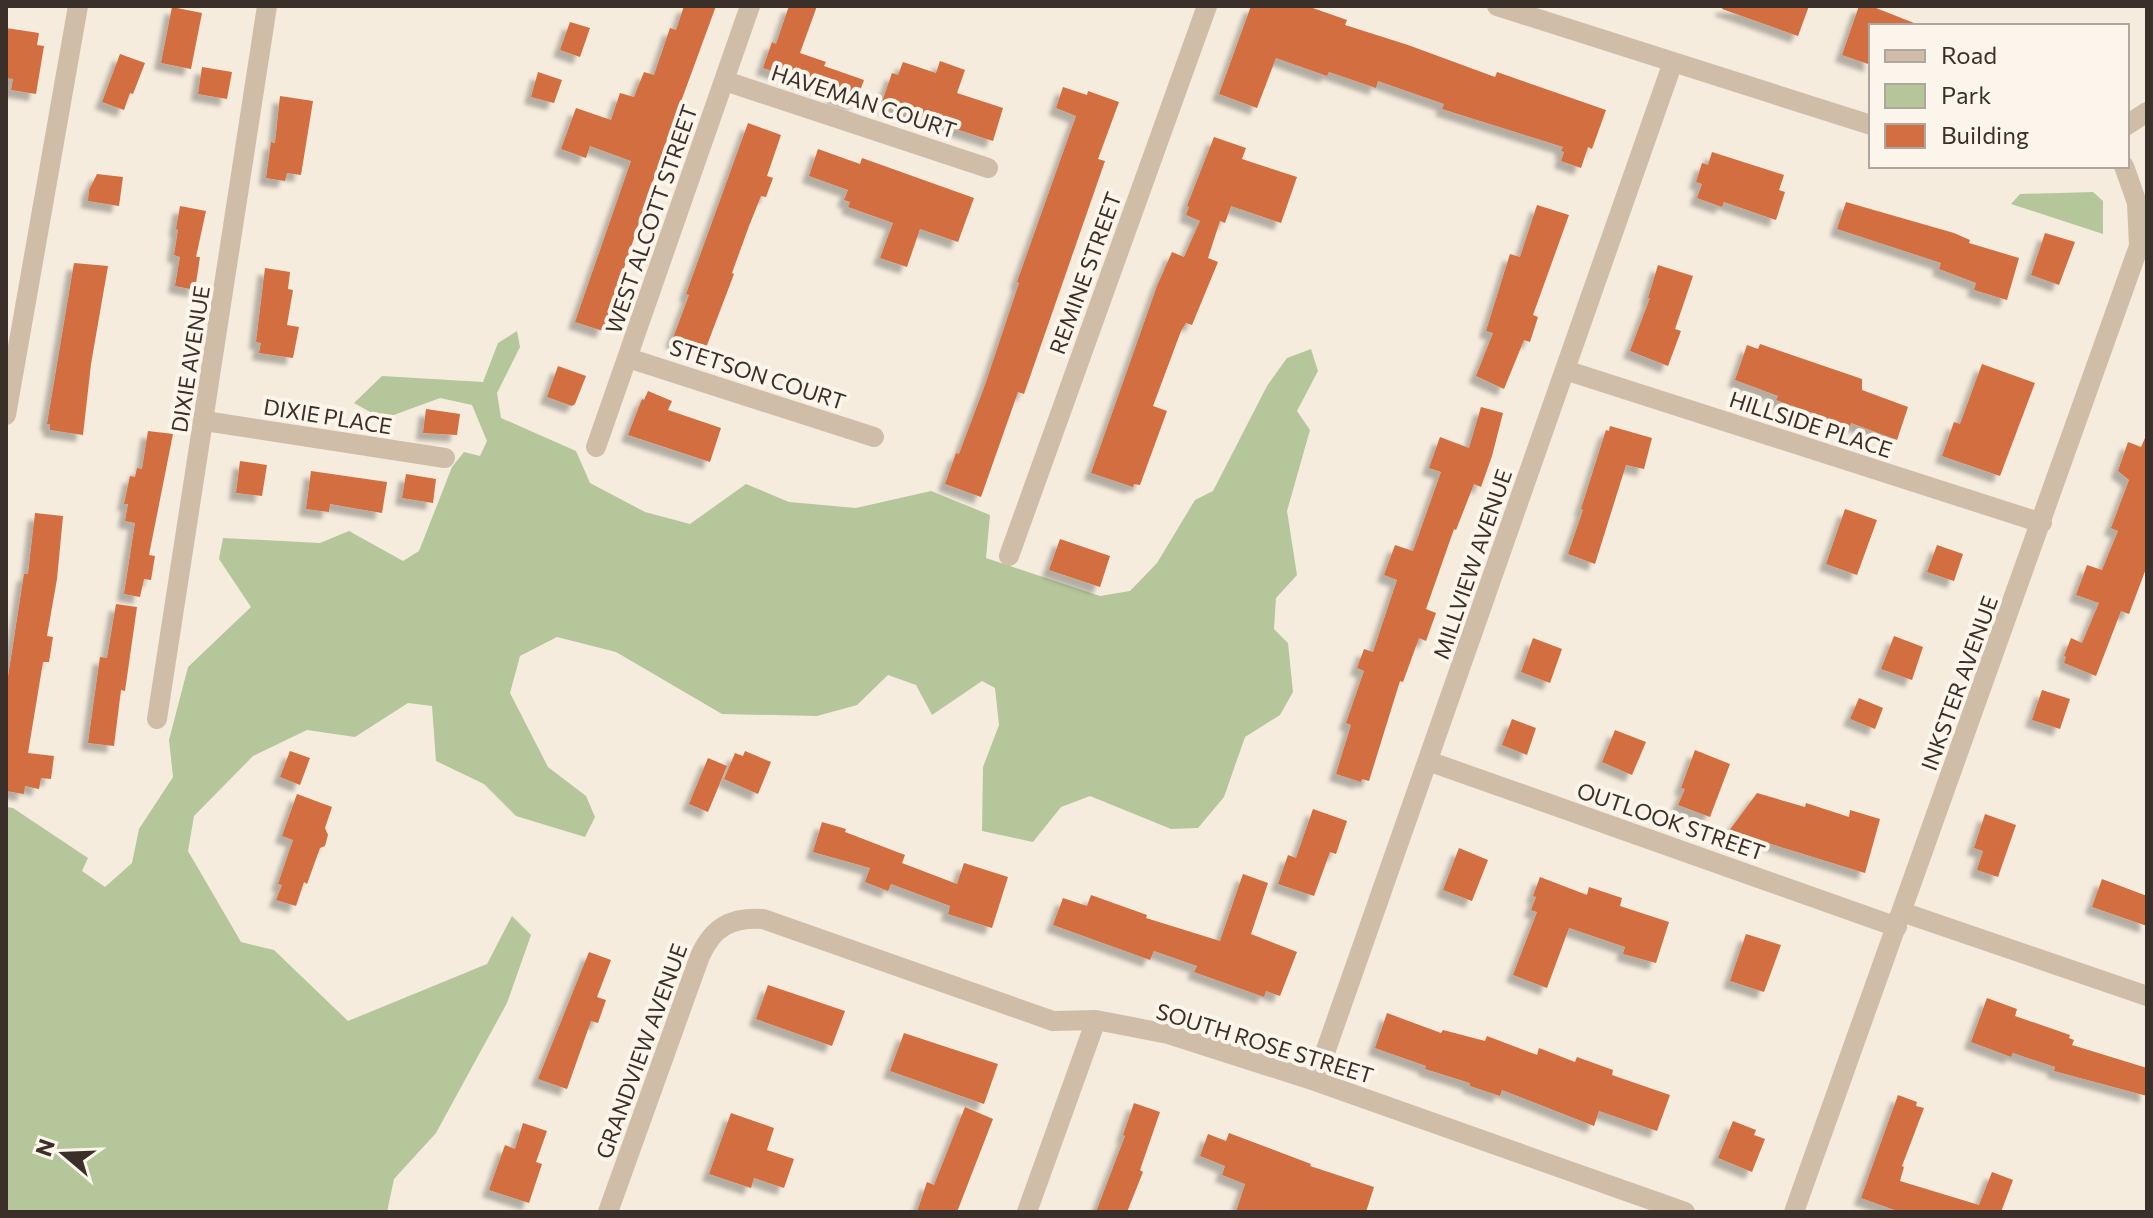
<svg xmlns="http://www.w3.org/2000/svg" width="2153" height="1218" font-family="Commissioner,sans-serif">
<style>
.green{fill:#b5c69b}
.building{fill:#d26e3f;filter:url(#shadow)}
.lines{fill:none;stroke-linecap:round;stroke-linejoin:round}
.minor{stroke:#cfbda8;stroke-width:20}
.labels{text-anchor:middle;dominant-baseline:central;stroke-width:8;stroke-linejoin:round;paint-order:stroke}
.street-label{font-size:22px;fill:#3b3029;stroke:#fcf5eb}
</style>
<defs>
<filter id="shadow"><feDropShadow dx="-7" dy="7" stdDeviation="2" flood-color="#0004"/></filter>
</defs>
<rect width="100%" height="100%" fill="#f5ecde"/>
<path class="green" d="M2093,192l10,9v33l-92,-30 9,-10z
M517,331l3,16 -23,46 4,25 75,33 14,32 55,29 45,12 56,-40 43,18 67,6 75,-17 59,24 -4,43 114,38 30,-5 27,-28 38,-63 18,-9 54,-105 20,-28 24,-9 7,22 -21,40 13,19 -23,81 10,64 -21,23 -2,31 14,14 5,49 -13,23 -35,22 -21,60 -26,31 -27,1 -81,-33 -29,11 -28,35 -51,-11 1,-64 16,-42 -4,-37 -13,-7 -50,34 -16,-30 -28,-10 -31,30 -40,11 -95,-2 -106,-62 -59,-15 -37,19 -10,37 38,74 38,29 9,21 -10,20 -69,-21 -32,-32 -48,-23 -4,-55 -24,-3 -53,34 -48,-7 -54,26 -59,60 -6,35 53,91 33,8 74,71 139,-57 25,-48 19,19 -24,68 -71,130 -42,46 -7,33h-381v-405l7,1 75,50 -6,13 23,16 27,-24 7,-34 34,-52 -4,-37 19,-73 63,-60 -32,-48 4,-21 97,5 29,-12 54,30 16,-10 33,-84 12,-15 16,4 7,-15 -15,-36 -32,-7 -57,21 -29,-16 28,-27 101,6 15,-39z"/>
<path class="building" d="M684,6h32l-52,142 -61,183 -28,-9 56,-161 -41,-15 -4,12 -25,-9 15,-41 35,12 9,-27 14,4 10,-25 10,3 16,-47 6,2z
M789,6h28l-17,47 26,9 -2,4 40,14 -9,24 -22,-7 2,-5 -72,-24 9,-26 4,2z
M1251,6h56l40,14 -2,5 63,20 87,32 2,-5 109,38 -14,39 -4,-2 -7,21 -20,-7 3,-9 -3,-1 2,-4 -121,-38 2,-5 -66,-23 -2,7 -47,-16 -2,4 -51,-18 -19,50 -38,-14z
M1723,6h86l-11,30 -76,-27z
M1859,6h12l43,17v3h-43v39l-29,-10z
M172,7l30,6 -11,56 -30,-6z
M570,22l20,6 -10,29 -20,-7z
M6,28l33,5 -2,12 7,1 -8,48 -25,-4 2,-11 -7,-1z
M120,54l25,9 -12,31 -3,-1 -6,17 -22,-8z
M940,61l25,9 -8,23 46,15 -10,33 -112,-36 11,-32 6,2 5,-13 33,11z
M202,67l30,5 -5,27 -29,-5z
M538,72l24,8 -8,23 -23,-6z
M1063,87l24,8 1,-4 31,11 -21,57 7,2 -81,233 -6,-2 -37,105 -36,-13 11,-31 3,1 26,-69 34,-102 -2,-1 59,-166 -20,-8z
M280,96l33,5 -12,74 -14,-2 -2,8 -19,-3 5,-36 4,1z
M748,123l33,12 -14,41 6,2 -7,19 -5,-1 -12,30 -17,47 2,1 -30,79 -32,-12 17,-46 -3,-1z
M1214,137l32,11 -4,11 55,18 -16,46 -50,-17 -6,17 -5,-2 -12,37 10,4 -26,63 -6,-2 -5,8 -28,75 14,5 -27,74 -6,-1 -1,3 -42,-14 66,-187 15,-34 12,5 16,-36 -14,-6 3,-8 -2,-1z
M818,149l42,15 2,-6 112,40 -16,44 -38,-13 -13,38 -27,-9 13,-35 -45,-16 2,-5 -6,-2 4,-10 -39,-14z
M1712,152l72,23 -5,15 6,2 -9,28 -52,-18 -2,5 -25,-9 5,-14 -6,-2 6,-19 6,2z
M97,174l26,3 -4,29 -31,-5 1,-11z
M1846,202l108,31 16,7 -1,3 50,15 -12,42 -33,-10 2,-7 -37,-14 2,-6 -104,-34z
M1537,205l32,10 -36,100 5,2 -8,25 -6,-2 -20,49 -28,-13 17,-43 -7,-2 24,-77 10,3z
M180,206l26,5 -10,46h4l-5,33 -20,-4 5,-29 -6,-2 4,-25 -2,-1z
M2045,233l30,9 -16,43 -28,-10z
M74,263l34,3 -17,98 -8,71 -33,-5v-6h-3z
M1658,265l35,11 -18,53 6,2 -13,35 -38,-15 20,-53h-2z
M265,268l25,4 -2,17 5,1 -6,35 12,2 -6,31 -34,-5 2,-10 -5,-1z
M1760,344l102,35v11l46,17 -11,33 -46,-17 -1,3 -74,-26 2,-4 -43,-16 12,-35 11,4z
M1982,364l53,19 -35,93 -58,-20 12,-34 6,2z
M558,366l28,10 -11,28 -3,2 -25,-9z
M648,391l24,10 -4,9 53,18 -11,34 -82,-27 14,-36 2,1z
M1481,407l22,6 -11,43 -11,31 -7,-3 -18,46 -2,-1 -28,80 10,4 -10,28 -7,-3 -16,44 -3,-1 -31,100 -7,-2 -1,3 -25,-8 15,-49 -5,-2 18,-52 -7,-3 7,-19 9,3 24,-72 -13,-5 11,-30 18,6 28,-79 -12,-4 11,-31 29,11z
M426,409l34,5 -3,21 -34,-2z
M1610,426l42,12 -8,31 -18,-4 -31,99 -27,-10 15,-44 -2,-1 25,-79 3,1z
M148,431l25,3 -24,121 6,1 -4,24 -7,-1 -4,18 -16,-3 11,-71 -10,-2 3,-17h-4l6,-28 5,1 2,-9 5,1z
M2145,438l2,128 -18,48 -8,-3 -25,65 -32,-13 2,-6 -2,-1 7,-18 11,5 17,-40 -23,-8 11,-30 15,5 16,-39 -7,-3 18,-48 -11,-9 10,-29 13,5z
M240,461l27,4 -5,31 -26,-3z
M311,471l76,11 -5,31 -52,-9 -1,8 -23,-3z
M406,474l30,5 -3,24 -31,-5z
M1845,509l32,11 -20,55 -31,-11z
M35,513l28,3 -6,63 -10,57 6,1 -4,25h-6l-15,91 26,3 -3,23 -10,-1 -2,11 -14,-3 -1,8 -18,-3v-101l18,-116h4z
M1060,539l50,17 -10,31 -51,-17z
M1937,545l26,9 -9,27 -27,-9z
M116,604l21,3 -12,84 -4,-1 -7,56 -26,-3 12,-86 7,1z
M1894,636l29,11 -11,33 -31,-11z
M1533,638l29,11 -12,34 -29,-11z
M2042,690l28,9 -10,30 -28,-9z
M1859,698l24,10 -8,21 -25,-10z
M1512,719l24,9 -9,27 -25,-10z
M1615,730l31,12 -14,33 -30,-13z
M1695,750l35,14 -20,53 -32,-12 7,-16 -4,-1z
M290,751l20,7 -10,27 -20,-8z
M745,751l26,11 -13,32 -34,-15 11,-26 8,3z
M708,758l19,8 -19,46 -19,-8z
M1757,793l48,14 1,-4 43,14 1,-7 30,9 -15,54 -136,-42z
M297,794l35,13 -7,21 3,7 -3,11 -5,2 -13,36 -3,-2 -8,24 -20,-6 6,-15 -4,-1 15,-44 -11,-4z
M1313,809l34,12 -11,33 -6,-2 -16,44 -36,-12 10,-29 8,3z
M1985,814l31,11 -18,52 -21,-7 6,-19 -9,-3z
M822,822l24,7 -1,3 60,23 -3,8 55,21 7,-21 44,14 -16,51 -44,-14 2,-8 -59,-22 -3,7 -23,-9 5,-14 -57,-16z
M1459,848l29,12 -16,41 -29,-11z
M1243,874l25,9 -17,51 46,18 -17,44 -14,-5 -2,6 -70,-25 3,-6 -43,-15 -4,9 -97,-35 10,-27 24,8 4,-11 56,20 -1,3 74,23z
M1540,877l47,18 2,-8 33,11 -2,8 49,16 -13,41 -33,-9 2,-7 -56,-19 -22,60 -34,-13 24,-63 -6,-2 5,-13 -3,-1z
M2102,879l45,17v30l-55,-19z
M1746,934l35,11 -17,47 -34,-11z
M589,952l22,8 -14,37 9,3 -8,23 -7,-2 -24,68 -29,-10z
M768,985l77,26 -13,35 -76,-27z
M1987,998l30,11 -2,7 55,19 -1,3 5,2 -2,5 75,23v28l-93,-25 1,-4 -42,-14 -2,4 -40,-15z
M1387,1013l54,20 2,-3 42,11 2,-5 50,19 2,-7 36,14 2,-5 36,13 -1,5 58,20 -13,36 -58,-20 -5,15 -92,-36 -2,6 -30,-10v-3l-45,-14 1,-3 -51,-18z
M904,1033l94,31 -14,40 -94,-33z
M1898,1095l19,7 -1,4 8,2 -22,58 2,1 -4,14 79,24 13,-33 21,8 -12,32h-101l-39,-14z
M1134,1103l26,9 -20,58 3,2 -16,40h-31l29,-76 -2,-1z
M965,1107l28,12 -36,93h-40l10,-30 7,3z
M731,1113l43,15 -7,22 27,9 -10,29 -30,-10 -3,10 -42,-14z
M1733,1121l23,9 -2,5 11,4 -13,33 -34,-14z
M523,1123l24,8 -11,31 6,2 -13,39 -40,-13 16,-45 10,4z
M1229,1133l82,31 -1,2 64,21 -8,25h-130l9,-28 -23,-9 3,-9 -25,-10 8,-22 18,7z"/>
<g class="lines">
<path class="minor" d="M1497,6l374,119
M725,81l263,87
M2127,125l20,-13
M628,358l246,79
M1565,370l477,153
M6,415l72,-409
M205,421l240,37
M596,447l154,-441
M1009,556l198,-550
M157,719l110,-713
M1428,761l469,166
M1902,912l245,84
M1315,1081l358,-1019
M608,1212l92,-256c13,-29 31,-39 63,-37l290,102 43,-1 72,14 147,47 370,131
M1027,1212l69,-192
M1794,1212l345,-966 -2,-43 -13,-37"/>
</g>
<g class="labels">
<g class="street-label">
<text transform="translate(864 101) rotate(18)">HAVEMAN COURT</text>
<text transform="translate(651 219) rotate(-71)">WEST ALCOTT STREET</text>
<text transform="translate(1085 273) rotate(-70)">REMINE STREET</text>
<text transform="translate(190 359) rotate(-81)">DIXIE AVENUE</text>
<text transform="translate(758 374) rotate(18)">STETSON COURT</text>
<text transform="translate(328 416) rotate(9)">DIXIE PLACE</text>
<text transform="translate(1811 424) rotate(18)">HILLSIDE PLACE</text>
<text transform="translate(1472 564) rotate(-71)">MILLVIEW AVENUE</text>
<text transform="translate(1959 683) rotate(-70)">INKSTER AVENUE</text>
<text transform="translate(1671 821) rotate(19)">OUTLOOK STREET</text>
<text transform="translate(1265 1043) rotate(17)">SOUTH ROSE STREET</text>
<text transform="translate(641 1051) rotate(-70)">GRANDVIEW AVENUE</text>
</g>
</g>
<rect width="2153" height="1218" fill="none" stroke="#3b3029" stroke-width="16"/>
<rect x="1869" y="24" width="260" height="144" fill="#fcf5eb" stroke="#afa69d" stroke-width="2"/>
<rect x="1885" y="50" width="40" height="12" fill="#cfbda8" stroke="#afa69d" stroke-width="2"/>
<text x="1941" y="64" font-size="24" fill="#3b3029">Road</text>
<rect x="1885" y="84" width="40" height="24" fill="#b5c69b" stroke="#afa69d" stroke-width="2"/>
<text x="1941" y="104" font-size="24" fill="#3b3029">Park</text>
<rect x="1885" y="124" width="40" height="24" fill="#d26e3f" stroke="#afa69d" stroke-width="2"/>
<text x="1941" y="144" font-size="24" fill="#3b3029">Building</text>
<g transform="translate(64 1154) rotate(289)" stroke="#fcf5eb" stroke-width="6" paint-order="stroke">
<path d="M0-6L14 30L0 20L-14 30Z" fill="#3b3029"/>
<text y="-12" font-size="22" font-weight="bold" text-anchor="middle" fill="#3b3029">N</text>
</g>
</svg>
